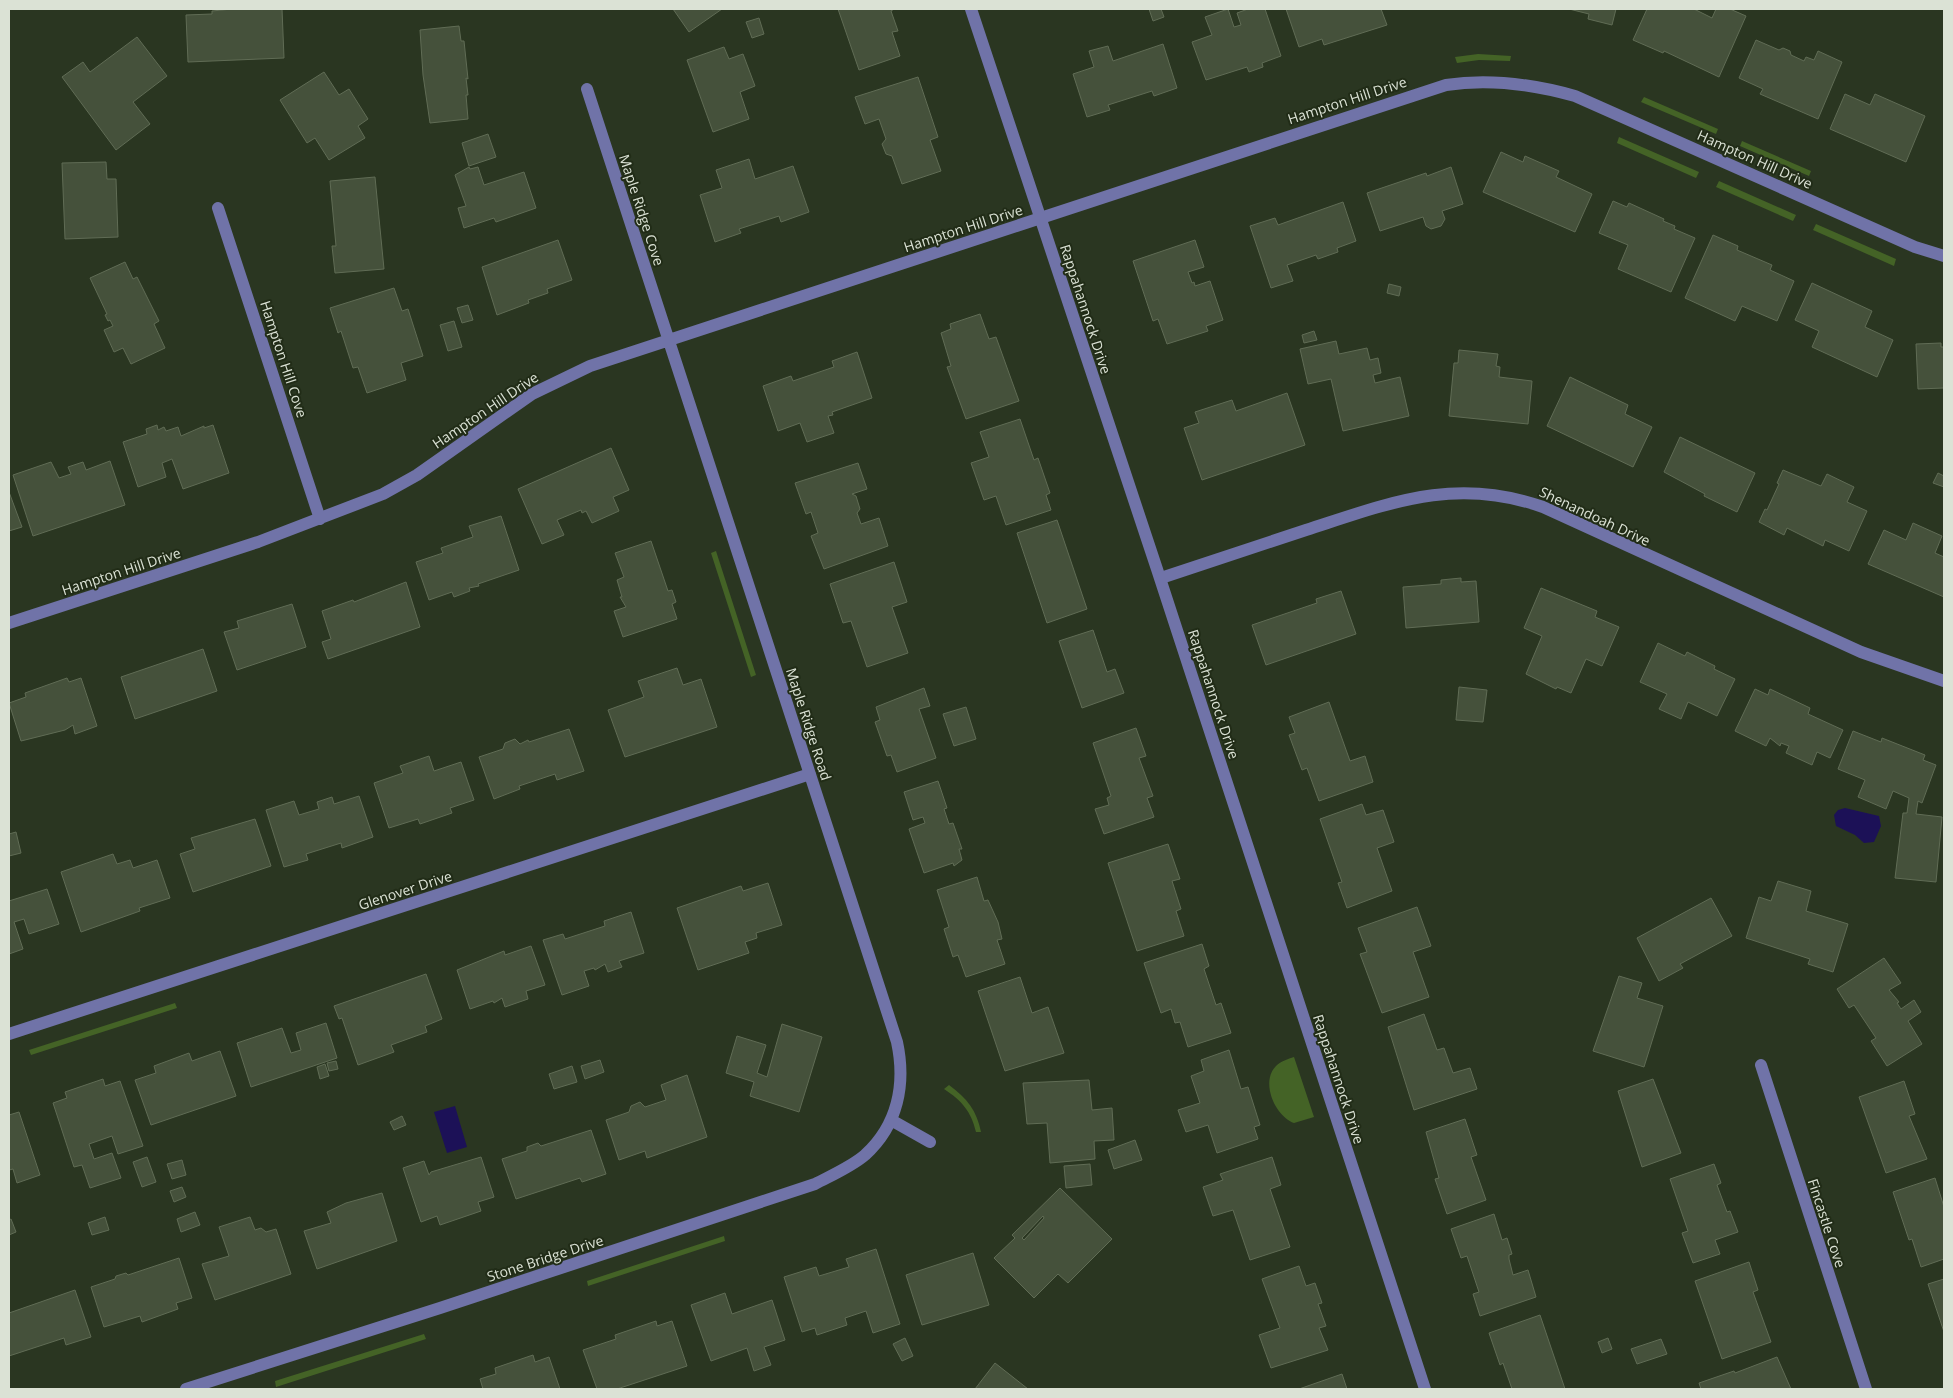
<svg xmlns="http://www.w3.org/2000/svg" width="1953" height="1398" font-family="'Open Sans',sans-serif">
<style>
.green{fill:#446326}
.water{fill:#1c1157}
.building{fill:#45513b;stroke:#606c55;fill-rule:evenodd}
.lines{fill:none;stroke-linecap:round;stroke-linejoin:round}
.minor{stroke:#7073a8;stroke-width:12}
.labels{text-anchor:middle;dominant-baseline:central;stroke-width:4;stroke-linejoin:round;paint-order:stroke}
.street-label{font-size:14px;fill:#dbe2d5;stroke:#212c17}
</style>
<rect width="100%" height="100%" fill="#2a3621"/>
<path class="green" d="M1478,54l33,2 -1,5 -31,-1 -22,3 -2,-6z
M1644,97l74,32 -2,5 -75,-32z
M1619,137l80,35 -3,6 -79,-35z
M1742,141l69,30 -2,5 -69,-30z
M1719,181l77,34 -3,6 -77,-34z
M1816,224l80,35 -2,7 -81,-36z
M716,551l40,124 -5,2 -40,-124z
M175,1003l2,5 -146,47 -2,-5z
M1294,1057l20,60 -20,6c-19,-7 -34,-41 -18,-57 5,-5 12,-7 18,-9z
M949,1085c18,13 28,26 32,47h-5c-5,-21 -14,-31 -32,-43z
M724,1236l1,5 -137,45 -1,-5z
M424,1334l2,5 -150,48 -1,-6z"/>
<path class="water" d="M1845,808l34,8 2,10 -7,16 -10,1 -9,-8 -19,-9 -2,-11 4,-5z
M455,1106l12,41 -20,6 -13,-41z"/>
<path class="building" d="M282,9l2,49 -96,4 -2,-47 26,-1v-3l20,-2z
M673,9h49l-33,23z
M838,9h56l-3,2 7,20 -6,1 8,24 -41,14z
M1149,9h12l3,8 -11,4z
M1228,9l6,18 7,-2 -4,-12 11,-4h17l16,47 -19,7 1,4 -14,5 -2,-5 -41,13 -14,-38 20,-7 -7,-18z
M1286,9h95l6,16 -63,20 -2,-6 -23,8z
M1569,9h47l-4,16 -24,-6 1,-5z
M1647,9h47l18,9 4,-9h14l16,7 -27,61 -55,-26 -1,2 -30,-13z
M759,18l5,16 -12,4 -6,-16z
M459,26l2,15h3l4,38 -2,-1 2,17h-2l2,24 -38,4 -7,-48 -3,-45z
M137,37l30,39 -34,26 17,22 -34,26 -54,-73 21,-15 7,10z
M1756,40l23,10 4,-2 7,3 1,4 13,6 2,-4 8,3 4,-9 24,11 -24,57 -58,-25 3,-5 -24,-11z
M1163,44l14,44 -23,8 -2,-5 -44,14 2,5 -23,7 -14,-43 21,-7 -5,-16 19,-5 5,15z
M724,47l5,12 14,-5 12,32 -15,6 9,27 -36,13 -26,-72z
M324,72l15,23 10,-6 19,30 -10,7 7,12 -36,22 -14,-22 -8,5 -27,-43z
M918,77l20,60 -8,3 11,31 -39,13 -10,-28 -6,-2 -4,-10 4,-5 -7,-20 -14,5 -10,-27z
M1845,94l25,11 5,-11 50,22 -19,46 -76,-33z
M488,134l8,23 -27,9 -7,-23z
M1501,152l22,10 2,-6 34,15 -3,6 36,17 -17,38 -92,-40z
M749,159l6,20 38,-13 16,46 -28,10 -2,-6 -40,13 2,4 -26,9 -15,-47 22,-7 -6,-18z
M106,162l1,17h9l2,58 -53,2 -3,-76z
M469,167l1,2 8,-2 6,18 40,-13 12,36 -40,14 -2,-4 -30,10 -6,-20 8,-2 -11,-31z
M1451,167l12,37 -21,7 3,8 -4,7 -10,3 -5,-3 -3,-9 -43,14 -13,-38 59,-20 1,3z
M375,177l9,92 -49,4 -3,-27h4l-6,-65z
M1613,201l14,6 2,-4 35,16 -1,2 12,5 -1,3 21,9 -24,54 -53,-23 10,-24 -29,-12z
M1343,202l13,39 -19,7 1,4 -20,7 -2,-4 -29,10 6,16 -22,7 -21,-62 25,-8 3,7z
M1713,235l25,11 -1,4 35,15 -2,5 24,11 -17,40 -35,-15 -7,15 -50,-23z
M558,240l14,40 -25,9 1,4 -20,7 1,3 -32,12 -15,-48z
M1195,240l9,27 -16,5 4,11 2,-1 1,4 15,-5 13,39 -17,6 2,5 -41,13 -9,-25 -5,2 -20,-60z
M125,262l8,17 4,-2 22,44 -5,3 11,24 -34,16 -8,-16 -9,4 -10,-22 9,-4 -3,-6 -2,1 -3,-6 2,-1 -17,-36z
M1812,283l60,28 -7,16 28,13 -16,37 -65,-30 7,-16 -24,-11z
M1389,284l12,3 -2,9 -12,-3z
M394,288l8,23 6,-2 15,47 -22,7 5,17 -39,13 -9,-26 -5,1 -12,-37 -3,2 -8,-25z
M468,305l5,15 -11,3 -5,-15z
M980,314l9,25 7,-2 23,64 -53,18 -19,-52 4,-1 -10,-33 10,-4 -1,-5z
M454,321l8,26 -14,4 -8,-26z
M1314,331l3,9 -13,3 -2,-8z
M1336,341l3,13 28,-6 3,12 8,-2 3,15 -8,2 2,8 25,-6 9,39 -66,15 -12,-52 -23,5 -8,-35z
M1941,343v4h3v41l-26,1 -2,-45z
M1459,350l39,4 -2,12 4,1 -1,10 33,4 -4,43 -79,-8 5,-53h4z
M857,352l15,46 -40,14 1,3 -5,1 6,17 -27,9 -7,-19 -22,8 -15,-45 28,-10 2,5 41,-14 -2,-6z
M1570,377l58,28 -3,9 27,13 -19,40 -86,-41z
M1287,393l18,52 -103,35 -18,-52 15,-5 -4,-11 37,-12 4,11z
M1020,419l14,41 4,-2 12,35 -4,2 5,15 -45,15 -10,-29 -12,4 -13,-37 18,-6 -9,-25z
M157,425l1,5 6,-3 2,4 12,-4 3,9 23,-10v2l9,-3 16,48 -46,16 -11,-30 -10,4 4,14 -28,10 -15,-45 24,-8 -1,-5z
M1680,437l75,36 -18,39 -33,-16 1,-2 -41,-22z
M611,448l18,42 -16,7 6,14 -27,12 -6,-12 -4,2 -1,-3 -24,10 7,15 -22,9 -24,-55z
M110,461l15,44 -92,31 -20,-61 38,-13 8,16 12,-4 -3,-7 15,-5 3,8z
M858,463l9,26 -15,5 4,2 4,13 -3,4 4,11 18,-6 9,28 -64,23 -13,-33 7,-3 -7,-21 -5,2 -11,-31z
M1783,470l38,16 6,-12 27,13 -7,15 20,9 -18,40 -24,-11 -2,6 -36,-18 -3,7 -25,-13 6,-13 2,1 12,-26 -2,-1z
M1938,473l6,3v11l-11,-4z
M9,492l13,35 -13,4z
M501,516l18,54 -41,14 1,2 -10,2 1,3 -16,6 -2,-5 -23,8 -13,-38 27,-9 -2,-5 32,-11 -4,-11z
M1057,520l30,89 -40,14 -30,-90z
M1913,523l29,13 -7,17 9,4v40l-76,-33 16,-34 22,10z
M651,541l17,50 4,-1 4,12 -4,2 5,15 -54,18 -9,-26 12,-4 -6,-10h2l-5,-17 7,-3 -9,-24z
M894,562l13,40 -15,5 16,46 -41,14 -16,-46 -8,2 -13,-39z
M1461,578v4l15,-1 3,41 -73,6 -3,-41 38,-3v-4z
M406,582l14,45 -92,32 -6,-17 9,-3 -9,-28 31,-11 1,2z
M1541,588l56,23 -2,6 24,10 -17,39 -16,-7 -15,34 -14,-6 -1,2 -30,-15 16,-38 -18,-8z
M1341,591l15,43 -90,31 -14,-40 65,-22 -1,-4z
M292,604l14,43 -69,23 -13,-38 15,-4 -2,-7z
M1093,630l14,42 8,-3 9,24 -42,15 -23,-67z
M1658,643l27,13 2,-4 28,14 -1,3 21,10 -18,37 -29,-14 -7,17 -22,-10 8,-15 -27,-12z
M203,649l14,42 -82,28 -14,-42z
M677,668l6,17 18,-6 16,48 -92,30 -17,-47 36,-13 -6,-16z
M67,678l2,4 12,-4 16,48 -22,8 -2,-9 -8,5 -44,11 -12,-38 17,-6 -1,-4z
M1459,687l28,3 -4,32 -27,-2z
M924,688l6,18 -11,3 17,49 -39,14 -6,-17 -4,1 -12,-34 5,-2 -4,-13z
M1755,689l13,6 2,-6 40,19 -2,6 35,16 -13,28 -13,-6 -5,13 -26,-12 3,-7 -8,-3 -1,3 -10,-8 -4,8 -31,-15z
M1329,702l21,59 15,-5 8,26 -54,19 -12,-33 -5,2 -13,-35 6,-2 -6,-16z
M966,707l10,32 -22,7 -11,-32z
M1136,728l10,28 -7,2 14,38 -6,2 7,19 -50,17 -9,-25 14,-4 -2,-7 4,-2 -18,-53z
M569,729l15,42 -27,9 -2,-6 -36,12 1,3 -26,10 -15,-42 24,-8 2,-6 10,-4 5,5 8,-4 1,2z
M1853,731l28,11 1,-4 43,17 -2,5 13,5 -14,38 -4,-2 -2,13 26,3 -6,65 -41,-4 8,-65h4l2,-15 -16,-7 -7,18 -28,-12 7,-17 -27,-11z
M429,756l5,15 27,-9 13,38 -24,8 2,5 -32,11 -2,-5 -29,9 -15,-45 29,-10 -3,-7z
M938,781l9,27 -3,1 5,15 4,-1 9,26h-3l3,11 -8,6 -1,-3 -29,10 -15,-44 16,-6 -2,-6 -10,3 -9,-28z
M359,796l14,41 -31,11 -1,-5 -35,11 2,6 -24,7 -18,-57 28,-9 5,14 20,-6 -2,-7 15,-5 2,7z
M1362,804l4,11 17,-5 11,32 -17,6 15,43 -45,17 -9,-25 4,-1 -22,-63z
M255,819l16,47 -78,26 -13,-38 15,-5 -4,-11z
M16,832l5,21 -12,3v-22z
M1168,844l12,35 -8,2 9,28 -5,2 8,25 -47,15 -29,-88z
M113,854l4,10 13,-4 3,8 24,-8 13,38 -31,10 1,3 -59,21 -20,-60z
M977,877l7,24 4,-1 10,22 4,17 -5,1 8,24 -39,13 -8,-22 -5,2 -9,-28 5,-2 -12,-37z
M1778,881l33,10 -5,20 42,13 -15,48 -25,-8 2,-5 -64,-21 13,-41 12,4z
M768,883l14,42 -26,8 1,5 -12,4 4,11 -51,17 -21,-62 64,-22 2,5z
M47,889l12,35 -30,10 -5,-15 -10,3 9,27 -14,5v-53z
M1711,898l21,38 -52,28 3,4 -24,13 -22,-43z
M1417,907l14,39 -18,6 16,45 -47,16 -22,-59 7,-2 -9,-24z
M631,912l13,41 -25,8 3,6 -14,5 -3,-8 -10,6 -1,-2 -10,3 5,15 -27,9 -19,-55 20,-6 2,5 40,-13 -1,-5z
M1202,944l7,22 -5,3 12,36 5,-2 10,30 -43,14 -8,-25 -5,1 -4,-14 -10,4 -17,-50z
M531,946l14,39 -19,6 2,8 -23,8 -3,-9 -8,5 -1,-2 -23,8 -13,-39 47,-19 1,4z
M1884,958l17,25 -12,7 10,12 -2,1 4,6 13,-9 7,12 -13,9 14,23 -35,22 -16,-25 5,-3 -22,-33 -5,3 -12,-19z
M426,974l16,45 -17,7 2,6 -36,13 3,7 -36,13 -16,-47 -3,1 -5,-13z
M1619,976l23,7 -5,15 26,8 -19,61 -51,-16z
M1020,977l12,36 16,-6 16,46 -59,18 -27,-80z
M1424,1014l13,36 7,-2 9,25 17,-5 7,21 -63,21 -26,-83z
M326,1023l11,35 -86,29 -14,-44 45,-15 9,25 10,-3 -5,-17z
M782,1024l40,13 -23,75 -49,-16 4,-14 -28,-9 11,-37 29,9 -9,28 10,4z
M1229,1050l12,39 7,-2 12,38 -6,2 4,12 -41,14 -9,-28 -22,7 -8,-22 22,-7 -9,-27 13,-5 -3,-11z
M220,1051l16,45 -85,29 -16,-45 21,-7 -2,-7 35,-13 3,8z
M600,1060l4,12 -19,7 -4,-13z
M336,1061l2,8 -9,2 -2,-8z
M325,1064l4,12 -9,3 -3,-12z
M572,1066l5,16 -23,7 -5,-15z
M687,1075l20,62 -60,21 -2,-7 -26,9 -13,-40 23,-8 2,-6 9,-4 5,5 21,-7 -5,-15z
M103,1079l2,7 15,-5 23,65 -25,8 -6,-18 -23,8 5,15 18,-6 9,25 -31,10 -8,-23 -8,2 -21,-64 14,-5 -2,-6z
M1653,1079l28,74 -39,14 -24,-76z
M1089,1080l3,30 20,-2 2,32 -20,1 1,18 -45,4 -3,-40 -20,1 -4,-41z
M1904,1081l11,33 -6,2 18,43 -41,14 -27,-76z
M19,1112l21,63 -23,8 -4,-14 -4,1v-55z
M402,1116l4,9 -12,5 -4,-8z
M1465,1119l12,36 -6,2 15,43 -39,14 -12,-35 4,-1 -13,-46z
M591,1130l15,44 -24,8 -2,-4 -64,21 -14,-40 25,-8v-4l11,-4 3,3z
M1135,1140l7,20 -28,9 -6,-19z
M147,1157l9,25 -14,5 -9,-25z
M481,1157l13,40 -16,5 3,9 -41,14 -3,-9 -16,6 -18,-54 21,-7 5,14 2,-3z
M1272,1157l9,28 -11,4 20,58 -40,13 -17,-50 -20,6 -10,-29 20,-7 -3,-6z
M182,1160l4,15 -14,4 -5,-15z
M1090,1164l2,21 -26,3 -2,-22z
M1714,1164l7,19 -4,2 10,27 3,-1 8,21 -23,8 5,14 -27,9 -11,-30 6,-2 -18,-52z
M1935,1178l9,29v52l-23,8 -9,-28 -3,1 -16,-48z
M182,1187l4,10 -12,5 -4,-11z
M1060,1188l52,51 -44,44 -10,-9 -24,24 -40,-40 21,-20 -3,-3zM1043,1216l1,2 -20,22 -2,-2z
M382,1193l15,48 -80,28 -13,-38 27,-8 -4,-11 19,-9z
M195,1212l5,13 -19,7 -4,-13z
M1494,1214l8,26 5,-2 5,16 -3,1v4l4,16 15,-5 8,27 -56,19 -7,-22 6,-2 -12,-36 -6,2 -10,-29z
M105,1217l4,13 -17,5 -4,-12z
M250,1217l5,13 6,-2 5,4 10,-3 15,45 -76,26 -13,-36 27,-8 -10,-29z
M11,1219l5,13 -7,3v-15z
M876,1249l24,75 -27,9 -7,-22 -21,7 2,7 -30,10 -2,-7 -13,4 -18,-55 32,-10 3,9 30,-9 -3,-8z
M973,1253l16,52 -67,20 -16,-50z
M179,1258l13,40 -16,5 2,6 -36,13 -2,-6 -36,11 -13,-40 24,-8 1,-3 10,-3 2,2z
M1749,1262l9,28 -5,2 18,50 -49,17 -27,-78z
M1299,1266l7,20 9,-3 7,20 -4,1 8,22 -7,2 9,22 -57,18 -12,-33 21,-7 -18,-49z
M1944,1279v53l-16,-48z
M75,1290l16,47 -25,8 -2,-7 -55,18v-43z
M725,1293l7,21 40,-14 13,40 -21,7 7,18 -17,6 -7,-23 -36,13 -20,-56z
M1540,1315l25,74h-53l-9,-26 -3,2 -11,-32z
M656,1321l1,5 15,-5 15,45 -70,23h-20l-14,-39 33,-11 -1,-4z
M905,1338l8,18 -11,5 -9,-17z
M1608,1338l4,11 -10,4 -4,-11z
M1661,1339l6,15 -30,10 -6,-15z
M533,1355l2,7 14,-5 11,32h-77l-3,-10 16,-5 -1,-6z
M1777,1357l14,32h-90l-2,-6 35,-12 1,2z
M995,1363l33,26h-53z
M1342,1374l5,15h-48z"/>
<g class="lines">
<path class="minor" d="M971,9c154,459 304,920 454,1380
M218,208l102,311
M1161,578c49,-16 97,-32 145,-48 84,-27 149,-54 237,-23l318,145 83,29
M9,623l249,-81 125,-48 34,-19 115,-81 58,-28 856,-281c44,-7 86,-1 129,11l340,151 29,9
M9,1034l801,-260
M1761,1065l105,324
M891,1120l39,22
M186,1389l254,-81 375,-124c17,-9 36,-17 50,-29 33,-30 41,-71 32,-113l-310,-953"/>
</g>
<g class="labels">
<g class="street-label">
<text transform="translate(1347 100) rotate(-18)">Hampton Hill Drive</text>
<text transform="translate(1755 159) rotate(24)">Hampton Hill Drive</text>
<text transform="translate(642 210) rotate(72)">Maple Ridge Cove</text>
<text transform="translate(963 228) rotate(-18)">Hampton Hill Drive</text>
<text transform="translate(1086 309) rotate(72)">Rappahannock Drive</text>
<text transform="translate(284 359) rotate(72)">Hampton Hill Cove</text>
<text transform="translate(485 410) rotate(-34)">Hampton Hill Drive</text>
<text transform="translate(1595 516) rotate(25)">Shenandoah Drive</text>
<text transform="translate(121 571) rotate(-18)">Hampton Hill Drive</text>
<text transform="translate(1214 694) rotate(72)">Rappahannock Drive</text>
<text transform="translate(809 724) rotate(72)">Maple Ridge Road</text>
<text transform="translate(405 890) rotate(-18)">Glenover Drive</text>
<text transform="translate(1339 1079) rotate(72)">Rappahannock Drive</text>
<text transform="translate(1827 1223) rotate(72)">Fincastle Cove</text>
<text transform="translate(545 1258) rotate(-18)">Stone Bridge Drive</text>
</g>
</g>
<rect width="1953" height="1398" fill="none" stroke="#dbe2d5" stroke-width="20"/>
</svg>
